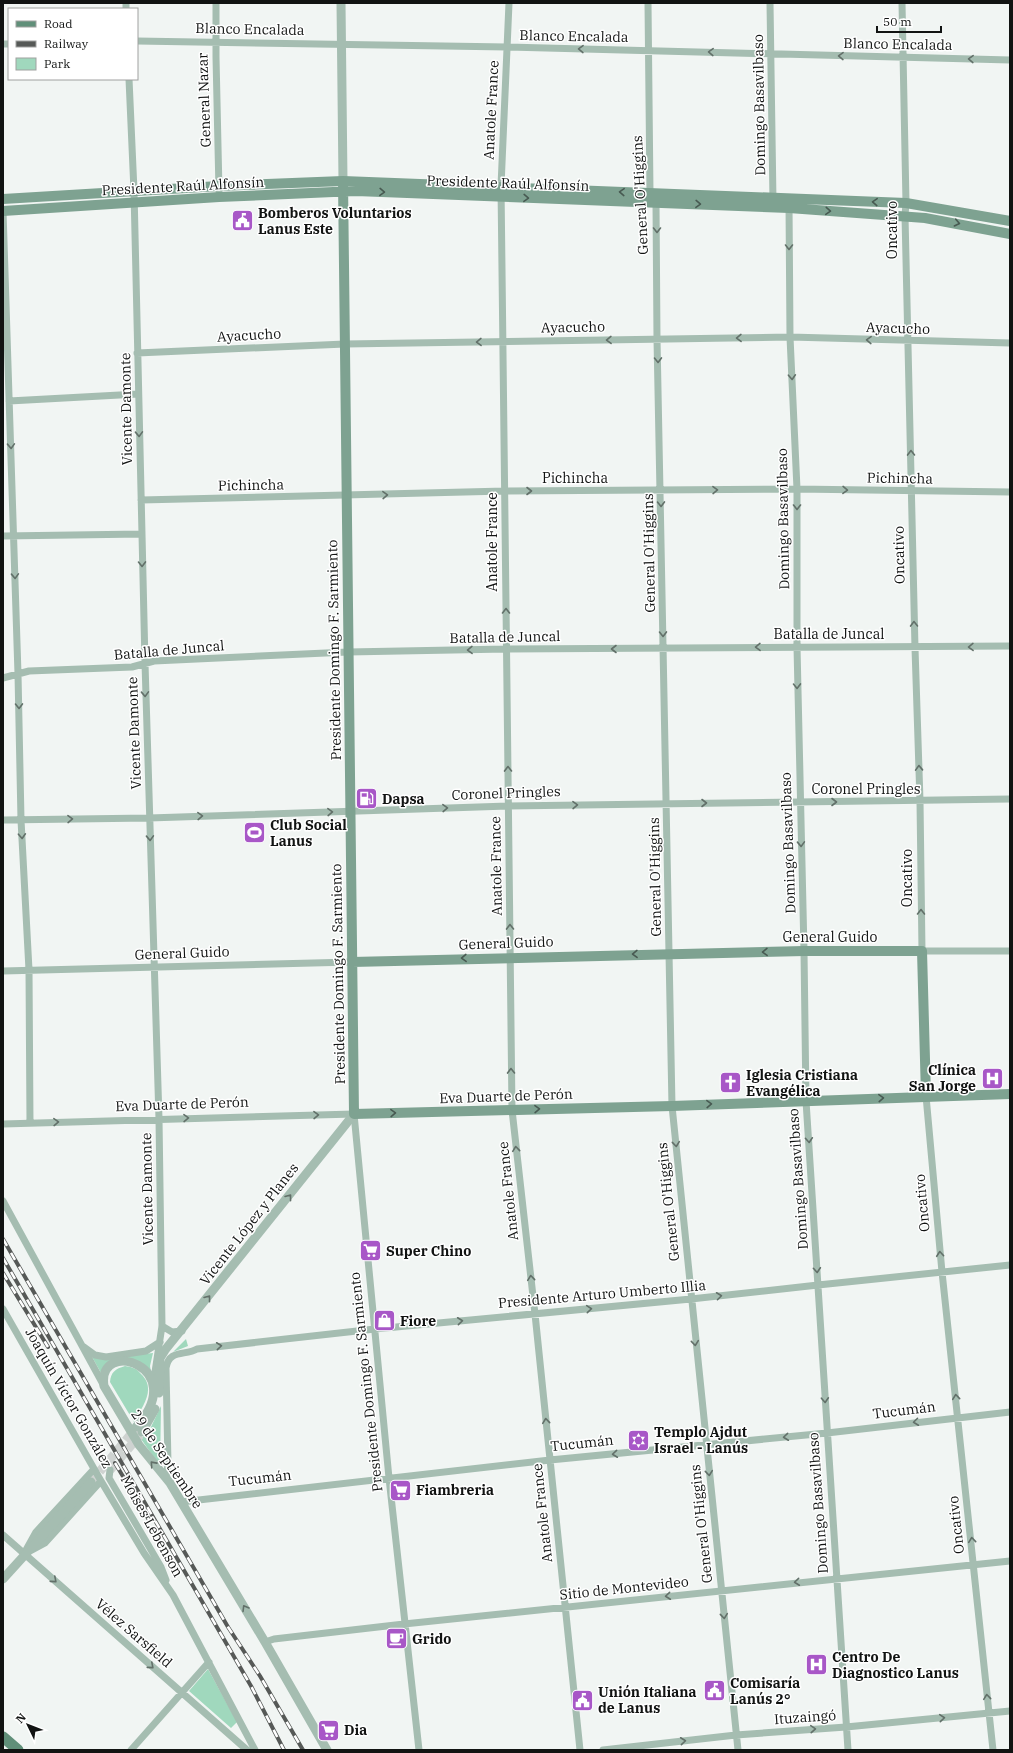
<svg xmlns="http://www.w3.org/2000/svg" width="1013" height="1753" font-family="'IBM Plex Serif',serif">
<style>
.green{fill:#a0d8bd}
.lines{fill:none;stroke-linecap:round;stroke-linejoin:round}
.tertiary-tunnel{stroke:#cfd3d1;stroke-width:9;stroke-dasharray:9 4.5;stroke-linecap:butt}
.minor{stroke:#a5bdb1;stroke-width:7}
.tertiary{stroke:#a5bdb1;stroke-width:9}
.secondary{stroke:#7ea291;stroke-width:10}
.primary{stroke:#608f79;stroke-width:11}
.rail-casing{stroke:#565957;stroke-width:4}
.rail{stroke:#fff;stroke-width:2.5;stroke-dasharray:8;stroke-linecap:butt}
.oneway{stroke:#627069}
.oneway2{stroke:#485a52}
.labels{text-anchor:middle;dominant-baseline:central;stroke-width:3;stroke-linejoin:round;paint-order:stroke}
.street-label{font-size:14px;fill:#111312;stroke:#fff}
.poi-label{font-size:14px;font-weight:bold;fill:#111312;stroke:#fff;text-anchor:start}
</style>
<rect width="100%" height="100%" fill="#f1f5f3"/>
<path class="green" d="M263,827l1,10 -19,2v-11z
M186,1339l2,7 -15,6z
M153,1353l-3,13 1,6c-20,-21 -28,-11 -50,1l-10,-18 15,3z
M125,1366c7,1 11,2 16,8 16,15 1,33 -7,48l-24,-40c1,-10 5,-13 15,-16z
M161,1406l-1,60 -19,-27 9,-10z
M208,1669l29,53 -6,6 -42,-37z"/>
<g class="lines">
<path class="tertiary-tunnel" d="M110,1470l30,-35
M91,1482l45,-54"/>
<path class="minor" d="M126,3v6
M216,3v54l3,134
M509,3l-8,183 11,924 23,204 45,436
M648,3l2,190 6,10 1,136 15,767 66,644
M770,3l3,198
M902,3l4,200 -1,13 10,432 5,153 2,150h88
M137,41l370,6 503,13
M3,44h6
M129,79l5,112 11,472 14,456 3,207 -9,59
M789,204l1,133 7,152v158l7,304 2,150 42,649
M3,211l15,463 3,146 8,150 1,153
M137,353l208,-9 445,-7 220,6
M9,401l129,-7
M141,500l364,-9 292,-2 213,3
M3,536l139,-2
M3,678l26,-7 103,-4 22,-6 194,-9 158,-3 504,-3
M3,820l146,-2 359,-12 502,-7
M3,971l349,-9
M926,1096l16,176 51,478
M3,1124l351,-10 35,364 30,272
M3,1201l101,185
M3,1309l98,172 43,72 29,42 82,155
M162,1326l10,6 10,-1
M84,1347l11,8 11,2 40,-6 14,-9
M110,1470l-1,8 52,89 5,13
M166,1478l2,-14 -2,-96c3,-19 19,-12 31,-19l178,-20 316,-30 127,-14 192,-20
M181,1502l369,-42 277,-27 183,-21
M3,1535l244,215
M26,1550l10,-18 58,-63
M32,1550l13,-7 56,-62
M265,1642l9,-3 130,-15 606,-63
M131,1750l78,-88
M603,1750l133,-15 110,-8 164,-16"/>
<path class="tertiary" d="M341,3l2,178
M159,1393l1,-35 5,-8 189,-236
M136,1427c56,-61 -40,-90 -32,-41l35,59 31,38 95,159 62,108
M142,1432l13,-23
M3,1579l88,-97"/>
<path class="secondary" d="M343,181l11,933 318,-8 338,-12
M3,199l216,-13 124,-5 563,22 104,18
M3,211l216,-14 137,-6 433,17 136,10 85,16
M352,962l452,-11h118l4,145"/>
<path class="primary" d="M3,1737l15,13"/>
<defs>
<path id="rail" d="M3,1239l225,388 32,49 43,74
M3,1258l248,428 33,64
M3,1273l45,74
M115,1463l34,57"/>
</defs>
<use href="#rail" class="rail-casing"/>
<use href="#rail" class="rail"/>
</g>
<defs><path id="oneway-chevron" d="M-2-3.5L2.5 0L-2 3.5" fill="none" stroke-width="1.6" stroke-linecap="round" stroke-linejoin="round"/></defs>
<g class="oneway">
<use href="#oneway-chevron" transform="translate(581 49) rotate(-179)"/>
<use href="#oneway-chevron" transform="translate(711 52) rotate(-178)"/>
<use href="#oneway-chevron" transform="translate(841 56) rotate(-179)"/>
<use href="#oneway-chevron" transform="translate(971 59) rotate(-178)"/>
<use href="#oneway-chevron" transform="translate(657 230) rotate(90)"/>
<use href="#oneway-chevron" transform="translate(789 247) rotate(90)"/>
<use href="#oneway-chevron" transform="translate(739 338) rotate(179)"/>
<use href="#oneway-chevron" transform="translate(609 340) rotate(179)"/>
<use href="#oneway-chevron" transform="translate(869 340) rotate(-178)"/>
<use href="#oneway-chevron" transform="translate(479 342) rotate(179)"/>
<use href="#oneway-chevron" transform="translate(658 360) rotate(89)"/>
<use href="#oneway-chevron" transform="translate(792 377) rotate(87)"/>
<use href="#oneway-chevron" transform="translate(139 434) rotate(88)"/>
<use href="#oneway-chevron" transform="translate(11 446) rotate(88)"/>
<use href="#oneway-chevron" transform="translate(911 453) rotate(-91)"/>
<use href="#oneway-chevron" transform="translate(715 490) rotate(-1)"/>
<use href="#oneway-chevron" transform="translate(845 490) rotate(1)"/>
<use href="#oneway-chevron" transform="translate(529 491)"/>
<use href="#oneway-chevron" transform="translate(385 495) rotate(-2)"/>
<use href="#oneway-chevron" transform="translate(661 504) rotate(89)"/>
<use href="#oneway-chevron" transform="translate(797 507) rotate(90)"/>
<use href="#oneway-chevron" transform="translate(142 564) rotate(89)"/>
<use href="#oneway-chevron" transform="translate(15 576) rotate(88)"/>
<use href="#oneway-chevron" transform="translate(506 611) rotate(-90)"/>
<use href="#oneway-chevron" transform="translate(914 624) rotate(-91)"/>
<use href="#oneway-chevron" transform="translate(663 634) rotate(89)"/>
<use href="#oneway-chevron" transform="translate(758 647) rotate(179)"/>
<use href="#oneway-chevron" transform="translate(971 647) rotate(179)"/>
<use href="#oneway-chevron" transform="translate(614 649) rotate(180)"/>
<use href="#oneway-chevron" transform="translate(470 650) rotate(179)"/>
<use href="#oneway-chevron" transform="translate(797 686) rotate(89)"/>
<use href="#oneway-chevron" transform="translate(145 694) rotate(88)"/>
<use href="#oneway-chevron" transform="translate(19 706) rotate(89)"/>
<use href="#oneway-chevron" transform="translate(919 768) rotate(-92)"/>
<use href="#oneway-chevron" transform="translate(508 769) rotate(-91)"/>
<use href="#oneway-chevron" transform="translate(834 802)"/>
<use href="#oneway-chevron" transform="translate(704 803)"/>
<use href="#oneway-chevron" transform="translate(575 805) rotate(-1)"/>
<use href="#oneway-chevron" transform="translate(445 808) rotate(-2)"/>
<use href="#oneway-chevron" transform="translate(330 812) rotate(-2)"/>
<use href="#oneway-chevron" transform="translate(200 816) rotate(-2)"/>
<use href="#oneway-chevron" transform="translate(70 819) rotate(-1)"/>
<use href="#oneway-chevron" transform="translate(22 836) rotate(87)"/>
<use href="#oneway-chevron" transform="translate(150 838) rotate(88)"/>
<use href="#oneway-chevron" transform="translate(801 844) rotate(88)"/>
<use href="#oneway-chevron" transform="translate(921 912) rotate(-90)"/>
<use href="#oneway-chevron" transform="translate(510 927) rotate(-91)"/>
<use href="#oneway-chevron" transform="translate(511 1071) rotate(-91)"/>
<use href="#oneway-chevron" transform="translate(316 1115) rotate(-1)"/>
<use href="#oneway-chevron" transform="translate(186 1118) rotate(-1)"/>
<use href="#oneway-chevron" transform="translate(56 1122) rotate(-2)"/>
<use href="#oneway-chevron" transform="translate(809 1140) rotate(86)"/>
<use href="#oneway-chevron" transform="translate(676 1144) rotate(84)"/>
<use href="#oneway-chevron" transform="translate(516 1149) rotate(-96)"/>
<use href="#oneway-chevron" transform="translate(289 1197) rotate(-52)"/>
<use href="#oneway-chevron" transform="translate(940 1254) rotate(-95)"/>
<use href="#oneway-chevron" transform="translate(817 1270) rotate(86)"/>
<use href="#oneway-chevron" transform="translate(531 1278) rotate(-96)"/>
<use href="#oneway-chevron" transform="translate(719 1296) rotate(-7)"/>
<use href="#oneway-chevron" transform="translate(208 1298) rotate(-52)"/>
<use href="#oneway-chevron" transform="translate(589 1309) rotate(-5)"/>
<use href="#oneway-chevron" transform="translate(460 1321) rotate(-6)"/>
<use href="#oneway-chevron" transform="translate(695 1343) rotate(84)"/>
<use href="#oneway-chevron" transform="translate(219 1346) rotate(-6)"/>
<use href="#oneway-chevron" transform="translate(956 1397) rotate(-96)"/>
<use href="#oneway-chevron" transform="translate(825 1400) rotate(87)"/>
<use href="#oneway-chevron" transform="translate(546 1421) rotate(-96)"/>
<use href="#oneway-chevron" transform="translate(916 1422) rotate(173)"/>
<use href="#oneway-chevron" transform="translate(786 1437) rotate(174)"/>
<use href="#oneway-chevron" transform="translate(615 1454) rotate(174)"/>
<use href="#oneway-chevron" transform="translate(153 1464) rotate(-132)"/>
<use href="#oneway-chevron" transform="translate(709 1473) rotate(84)"/>
<use href="#oneway-chevron" transform="translate(972 1540) rotate(-96)"/>
<use href="#oneway-chevron" transform="translate(54 1580) rotate(41)"/>
<use href="#oneway-chevron" transform="translate(797 1582) rotate(174)"/>
<use href="#oneway-chevron" transform="translate(668 1596) rotate(174)"/>
<use href="#oneway-chevron" transform="translate(245 1608) rotate(-121)"/>
<use href="#oneway-chevron" transform="translate(724 1616) rotate(84)"/>
<use href="#oneway-chevron" transform="translate(151 1666) rotate(41)"/>
<use href="#oneway-chevron" transform="translate(987 1697) rotate(-96)"/>
<use href="#oneway-chevron" transform="translate(942 1718) rotate(-5)"/>
<use href="#oneway-chevron" transform="translate(813 1729) rotate(-4)"/>
<use href="#oneway-chevron" transform="translate(683 1741) rotate(-6)"/>
</g>
<g class="oneway2">
<use href="#oneway-chevron" transform="translate(382 192) rotate(2)"/>
<use href="#oneway-chevron" transform="translate(622 192) rotate(-177)"/>
<use href="#oneway-chevron" transform="translate(526 198) rotate(2)"/>
<use href="#oneway-chevron" transform="translate(875 202) rotate(-177)"/>
<use href="#oneway-chevron" transform="translate(698 204) rotate(2)"/>
<use href="#oneway-chevron" transform="translate(828 211) rotate(4)"/>
<use href="#oneway-chevron" transform="translate(957 223) rotate(12)"/>
<use href="#oneway-chevron" transform="translate(765 952) rotate(179)"/>
<use href="#oneway-chevron" transform="translate(635 954) rotate(179)"/>
<use href="#oneway-chevron" transform="translate(464 958) rotate(178)"/>
<use href="#oneway-chevron" transform="translate(881 1098) rotate(-3)"/>
<use href="#oneway-chevron" transform="translate(709 1104) rotate(-2)"/>
<use href="#oneway-chevron" transform="translate(537 1109) rotate(-1)"/>
<use href="#oneway-chevron" transform="translate(393 1113) rotate(-2)"/>
</g>
<defs>
<symbol id="civic-square" viewBox="-11 -11 22 22"><rect x="-9" y="-9" width="18" height="18" rx="4" fill="#a857c7" stroke="#fff"/><path d="M-.6-6.5H3V-4.5H.6V-3L4-1V1h2V6H-6V1h2V-1L-.6-3ZM-1.2 2.5V6h2.4V2.5Z" fill="#fff"/></symbol>
<symbol id="fuel-square" viewBox="-11 -11 22 22"><rect x="-9" y="-9" width="18" height="18" rx="4" fill="#a857c7" stroke="#fff"/><path d="M-5.5-6h7V0h2V4h1.3V-2.5L3-4.5l.8-.8L6-3V5H2.5V1h-1V6h-7ZM-4.2-4.7v3.2H.2V-4.7Z" fill="#fff"/></symbol>
<symbol id="stadium-square" viewBox="-11 -11 22 22"><rect x="-9" y="-9" width="18" height="18" rx="4" fill="#a857c7" stroke="#fff"/><path d="M0-5a6.5 5 0 1 0 0 10a6.5 5 0 1 0 0-10ZM-3.5-1.8h7v3.6h-7Z" fill="#fff"/></symbol>
<symbol id="hospital-square" viewBox="-11 -11 22 22"><rect x="-9" y="-9" width="18" height="18" rx="4" fill="#a857c7" stroke="#fff"/><path d="M-5-5h3v3.5h4V-5h3V5h-3V1.5h-4V5h-3Z" fill="#fff"/></symbol>
<symbol id="church-square" viewBox="-11 -11 22 22"><rect x="-9" y="-9" width="18" height="18" rx="4" fill="#a857c7" stroke="#fff"/><path d="M-1.2-6h2.4v3.5h3.3v2.4h-3.3V6h-2.4V-.1h-3.3v-2.4h3.3Z" fill="#fff"/></symbol>
<symbol id="supermarket-square" viewBox="-11 -11 22 22"><rect x="-9" y="-9" width="18" height="18" rx="4" fill="#a857c7" stroke="#fff"/><path d="M-6-5.5h2.5l.6 2H6L4.5 2H-2.5L-4.4-4H-6ZM-1.5 3.2a1.3 1.3 0 1 0 .1 0ZM3 3.2a1.3 1.3 0 1 0 .1 0Z" fill="#fff"/></symbol>
<symbol id="shop-square" viewBox="-11 -11 22 22"><rect x="-9" y="-9" width="18" height="18" rx="4" fill="#a857c7" stroke="#fff"/><path d="M-5-2.5h2.3a2.7 3.5 0 0 1 5.4 0H5L5.5 6h-11ZM-1.5-2.5h3a1.5 2.3 0 0 0-3 0Z" fill="#fff"/></symbol>
<symbol id="synagogue-square" viewBox="-11 -11 22 22"><rect x="-9" y="-9" width="18" height="18" rx="4" fill="#a857c7" stroke="#fff"/><path d="M0-6.5L5.6 3.2H-5.6ZM0 6.5L5.6-3.2H-5.6Z" fill="#fff"/></symbol>
<symbol id="cafe-square" viewBox="-11 -11 22 22"><rect x="-9" y="-9" width="18" height="18" rx="4" fill="#a857c7" stroke="#fff"/><path d="M-5.5-4.5H6V0H3Q3 3.5 0 3.5H-2.5Q-5.5 3.5-5.5 0ZM3-3.2v2h1.7v-2ZM-6 4.5H4V6H-6Z" fill="#fff"/></symbol>
</defs>
<g fill-rule="evenodd">
<use href="#civic-square" x="230" y="208" width="25" height="25"/>
<use href="#fuel-square" x="354" y="786" width="25" height="25"/>
<use href="#stadium-square" x="242" y="820" width="25" height="25"/>
<use href="#hospital-square" x="980" y="1066" width="25" height="25"/>
<use href="#church-square" x="718" y="1070" width="25" height="25"/>
<use href="#supermarket-square" x="358" y="1238" width="25" height="25"/>
<use href="#shop-square" x="372" y="1308" width="25" height="25"/>
<use href="#synagogue-square" x="626" y="1428" width="25" height="25"/>
<use href="#supermarket-square" x="388" y="1478" width="25" height="25"/>
<use href="#cafe-square" x="384" y="1626" width="25" height="25"/>
<use href="#hospital-square" x="804" y="1652" width="25" height="25"/>
<use href="#civic-square" x="702" y="1678" width="25" height="25"/>
<use href="#civic-square" x="570" y="1688" width="25" height="25"/>
<use href="#supermarket-square" x="316" y="1718" width="25" height="25"/>
</g>
<g class="labels">
<g class="street-label">
<text transform="translate(250 29) rotate(1)">Blanco Encalada</text>
<text transform="translate(574 36) rotate(1)">Blanco Encalada</text>
<text transform="translate(898 44) rotate(1)">Blanco Encalada</text>
<text transform="translate(204 100) rotate(-92)">General Nazar</text>
<text transform="translate(759 105) rotate(-91)">Domingo Basavilbaso</text>
<text transform="translate(491 110) rotate(-87)">Anatole France</text>
<text transform="translate(508 183) rotate(2)">Presidente Raúl Alfonsín</text>
<text transform="translate(183 186) rotate(-3)">Presidente Raúl Alfonsín</text>
<text transform="translate(640 195) rotate(-93)">General O'Higgins</text>
<text transform="translate(892 230) rotate(-90)">Oncativo</text>
<text transform="translate(573 327) rotate(-1)">Ayacucho</text>
<text transform="translate(898 328) rotate(2)">Ayacucho</text>
<text transform="translate(249 335) rotate(-3)">Ayacucho</text>
<text transform="translate(126 409) rotate(-91)">Vicente Damonte</text>
<text x="575" y="478">Pichincha</text>
<text transform="translate(900 478) rotate(1)">Pichincha</text>
<text transform="translate(251 485) rotate(-1)">Pichincha</text>
<text transform="translate(783 519) rotate(-91)">Domingo Basavilbaso</text>
<text transform="translate(492 542) rotate(-90)">Anatole France</text>
<text transform="translate(649 553) rotate(-91)">General O'Higgins</text>
<text transform="translate(899 555) rotate(-91)">Oncativo</text>
<text x="829" y="634">Batalla de Juncal</text>
<text transform="translate(505 637) rotate(-1)">Batalla de Juncal</text>
<text transform="translate(169 650) rotate(-5)">Batalla de Juncal</text>
<text transform="translate(334 650) rotate(-91)">Presidente Domingo F. Sarmiento</text>
<text transform="translate(134 733) rotate(-92)">Vicente Damonte</text>
<text x="866" y="789">Coronel Pringles</text>
<text transform="translate(506 793) rotate(-2)">Coronel Pringles</text>
<text transform="translate(788 843) rotate(-92)">Domingo Basavilbaso</text>
<text transform="translate(496 866) rotate(-91)">Anatole France</text>
<text transform="translate(655 877) rotate(-91)">General O'Higgins</text>
<text transform="translate(907 878) rotate(-90)">Oncativo</text>
<text x="830" y="937">General Guido</text>
<text transform="translate(506 943) rotate(-2)">General Guido</text>
<text transform="translate(182 953) rotate(-2)">General Guido</text>
<text transform="translate(338 974) rotate(-91)">Presidente Domingo F. Sarmiento</text>
<text transform="translate(506 1096) rotate(-2)">Eva Duarte de Perón</text>
<text transform="translate(182 1104) rotate(-2)">Eva Duarte de Perón</text>
<text transform="translate(798 1179) rotate(-94)">Domingo Basavilbaso</text>
<text transform="translate(147 1189) rotate(-91)">Vicente Damonte</text>
<text transform="translate(508 1191) rotate(-96)">Anatole France</text>
<text transform="translate(668 1202) rotate(-96)">General O'Higgins</text>
<text transform="translate(922 1203) rotate(-95)">Oncativo</text>
<text transform="translate(249 1224) rotate(-52)">Vicente López y Planes</text>
<text transform="translate(602 1294) rotate(-5)">Presidente Arturo Umberto Illia</text>
<text transform="translate(366 1382) rotate(-96)">Presidente Domingo F. Sarmiento</text>
<text transform="translate(69 1398) rotate(60)">Joaquín Víctor González</text>
<text transform="translate(904 1410) rotate(-7)">Tucumán</text>
<text transform="translate(582 1443) rotate(-6)">Tucumán</text>
<text transform="translate(167 1459) rotate(56)">29 de Septiembre</text>
<text transform="translate(260 1478) rotate(-6)">Tucumán</text>
<text transform="translate(818 1503) rotate(-94)">Domingo Basavilbaso</text>
<text transform="translate(542 1513) rotate(-96)">Anatole France</text>
<text transform="translate(701 1524) rotate(-96)">General O'Higgins</text>
<text transform="translate(956 1525) rotate(-96)">Oncativo</text>
<text transform="translate(152 1526) rotate(61)">Moises Lebenson</text>
<text transform="translate(624 1588) rotate(-6)">Sitio de Montevideo</text>
<text transform="translate(134 1633) rotate(41)">Vélez Sarsfield</text>
<text transform="translate(805 1717) rotate(-4)">Ituzaingó</text>
</g>
<g class="poi-label">
<text x="258" y="213">Bomberos Voluntarios<tspan x="258" dy="16">Lanus Este</tspan></text>
<text x="382" y="799">Dapsa</text>
<text x="270" y="825">Club Social<tspan x="270" dy="16">Lanus</tspan></text>
<text x="976" y="1070" text-anchor="end">Clínica<tspan x="976" dy="16">San Jorge</tspan></text>
<text x="746" y="1075">Iglesia Cristiana<tspan x="746" dy="16">Evangélica</tspan></text>
<text x="386" y="1251">Super Chino</text>
<text x="400" y="1321">Fiore</text>
<text x="654" y="1432">Templo Ajdut<tspan x="654" dy="16">Israel - Lanús</tspan></text>
<text x="416" y="1490">Fiambreria</text>
<text x="412" y="1639">Grido</text>
<text x="832" y="1657">Centro De<tspan x="832" dy="16">Diagnostico Lanus</tspan></text>
<text x="730" y="1683">Comisaría<tspan x="730" dy="16">Lanús 2°</tspan></text>
<text x="598" y="1692">Unión Italiana<tspan x="598" dy="16">de Lanus</tspan></text>
<text x="344" y="1730">Dia</text>
</g>
</g>
<rect width="1013" height="1753" fill="none" stroke="#111312" stroke-width="8"/>
<rect x="8" y="8" width="130" height="72" fill="#ffffff" stroke="#a0a1a0"/>
<rect x="16" y="21" width="20" height="6" fill="#608f79" stroke="#a0a1a0"/>
<text x="44" y="28" font-size="12" fill="#111312">Road</text>
<rect x="16" y="41" width="20" height="6" fill="#565957" stroke="#a0a1a0"/>
<text x="44" y="48" font-size="12" fill="#111312">Railway</text>
<rect x="16" y="58" width="20" height="12" fill="#a0d8bd" stroke="#a0a1a0"/>
<text x="44" y="68" font-size="12" fill="#111312">Park</text>
<g transform="translate(28 1725) rotate(313)" stroke="#ffffff" stroke-width="3" paint-order="stroke">
<path d="M0-3L7 15L0 10L-7 15Z" fill="#111312"/>
<text y="-6" font-size="11" font-weight="bold" text-anchor="middle" fill="#111312">N</text>
</g>
<path d="M877 26v6h64v-6" fill="none" stroke="#111312" stroke-width="2"/>
<text x="883" y="26" font-size="12" fill="#111312" stroke="#ffffff" stroke-width="3" paint-order="stroke">50 m</text>
</svg>
